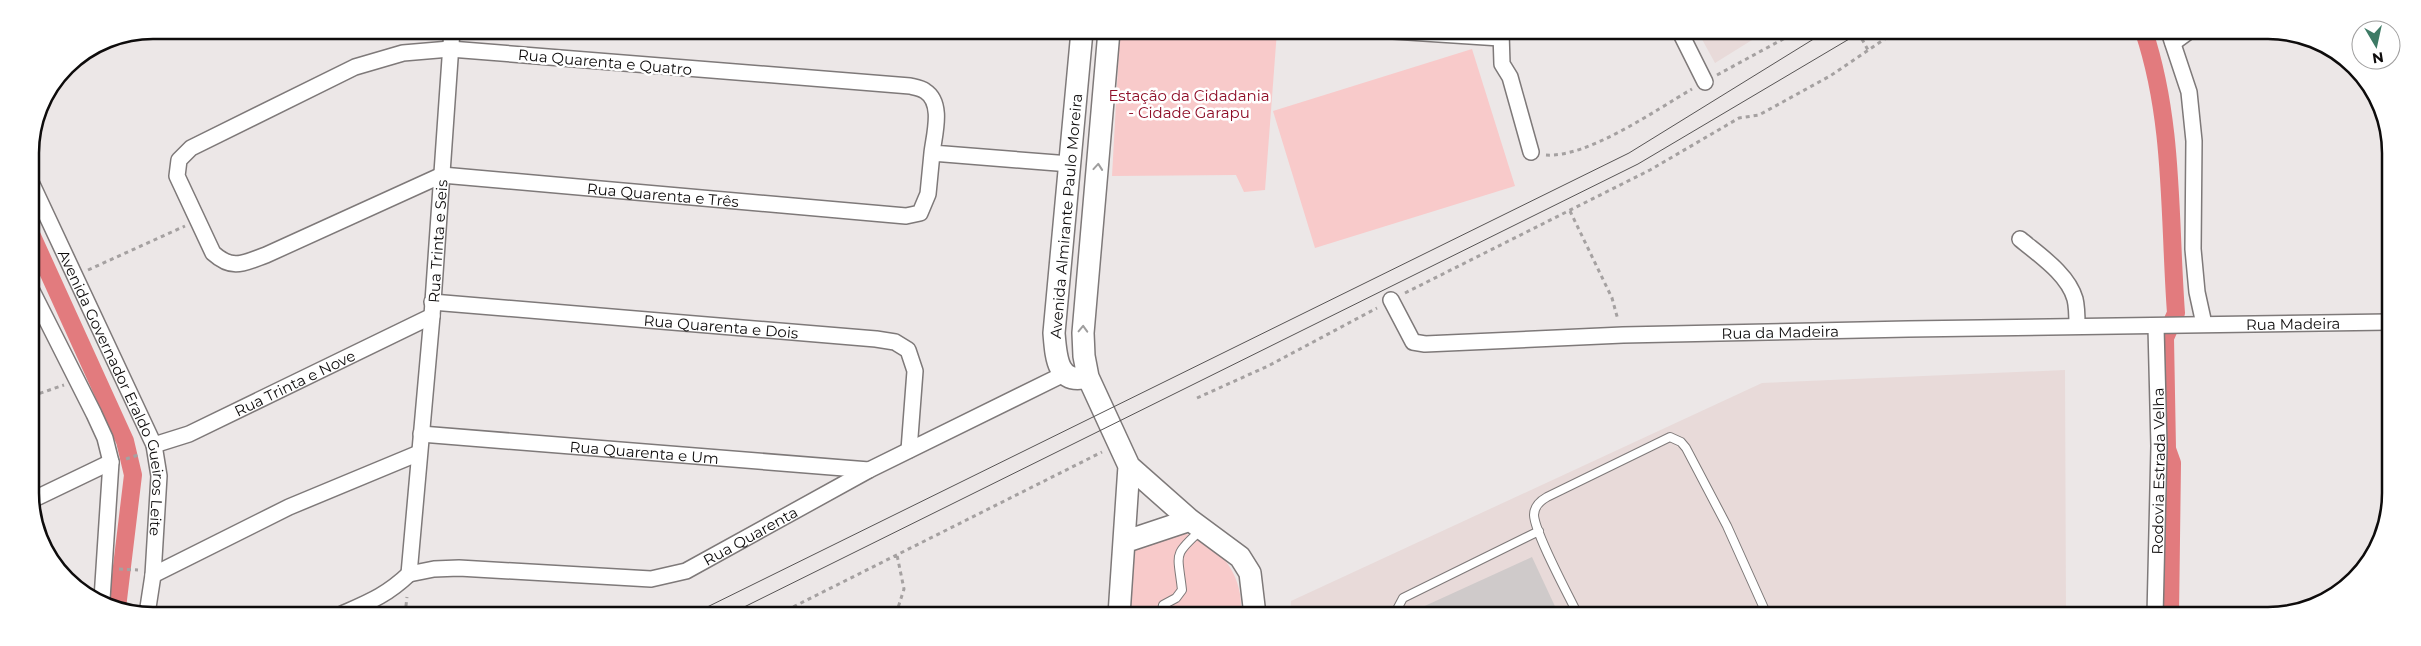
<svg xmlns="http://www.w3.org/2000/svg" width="2421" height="646" font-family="Montserrat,sans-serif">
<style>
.built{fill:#e8dad9}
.green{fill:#f8caca}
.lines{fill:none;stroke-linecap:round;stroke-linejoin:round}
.canal{stroke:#e27b7e;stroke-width:18}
.building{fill:#cfcaca}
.service-casing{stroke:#7e7979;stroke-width:10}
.minor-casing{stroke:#7e7979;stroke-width:18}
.secondary-casing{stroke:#7e7979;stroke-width:24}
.path{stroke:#a5a1a1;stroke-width:3;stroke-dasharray:4 4;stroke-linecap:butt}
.service{stroke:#fff;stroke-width:8}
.minor{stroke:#fff;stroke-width:15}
.secondary{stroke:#fff;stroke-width:21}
.tram{stroke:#575454;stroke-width:1}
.oneway{stroke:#9f9e9e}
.labels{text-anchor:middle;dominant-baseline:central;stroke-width:5;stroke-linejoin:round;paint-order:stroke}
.street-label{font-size:15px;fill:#0e0c0c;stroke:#fff}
.park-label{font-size:15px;fill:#8e0d27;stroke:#fff}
.rim{fill:none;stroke:#0e0c0c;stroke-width:2.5}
</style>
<rect width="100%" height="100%" fill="#ece7e7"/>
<path class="built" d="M1698,32h67l-50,31z
M2065,370l1,246 -776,-1 1,-14 471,-218z"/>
<path class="green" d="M1120,31h157l-12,159 -21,2 -8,-17 -124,1z
M1472,49l43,137 -200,62 -42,-137z
M1184,533c37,12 60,42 57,82h-120l12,-69z"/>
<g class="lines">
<path class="canal" d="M2144,32c30,90 25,187 32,281l-11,25 2,111 5,14 -2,153
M31,234l94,207 8,34 -16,133"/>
</g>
<path class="building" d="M1532,557l27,58h-154z"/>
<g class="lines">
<defs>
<path id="service" d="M1161,615l2,-10 13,-7 6,-8c-4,-37 -10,-34 19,-60
M1394,615l9,-17 136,-67
M1578,615c-10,-21 -43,-81 -44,-100 0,-9 6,-14 13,-18l123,-60 11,5 5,6 41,78 40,89"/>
<g id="minor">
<path d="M1393,31l107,7"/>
<path d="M1501,32l1,32 8,13 21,75"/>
<path d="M1680,32l25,50"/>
<path d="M2169,32l20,60 5,49 -1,108 4,43 7,32"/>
<path d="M2173,43l15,-11"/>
<path id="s1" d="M932,153c2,-18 12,-50 -7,-62 -4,-3 -11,-4 -15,-5l-460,-37 -47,4 -48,14 -164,81 -12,12 -2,16 36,77c20,18 31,10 53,2l176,-80 464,41 14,-3 8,-19 4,-41 138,11"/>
<path id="s2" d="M30,180l124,265 5,31 -6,99 -6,39"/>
<path d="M2020,239c19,16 48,35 55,60 2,8 2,18 2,27"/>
<path d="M31,289l63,125 11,24 6,24 -9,137"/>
<path id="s3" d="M1391,300l22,42 12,2 198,-9 285,-6 481,-7"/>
<path id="s4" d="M432,302l444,37 19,3 13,8 7,21 -6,79"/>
<path id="s5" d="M421,434l448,36"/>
<path id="s6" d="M154,445l35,-11 243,-118"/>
<path d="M32,500l79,-38"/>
<path id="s7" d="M409,574l25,-5 25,-1 192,11 35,-8 183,-101 195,-96"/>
<path id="s8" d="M409,574l23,-258 20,-286"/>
<path d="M153,575l136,-68 130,-54"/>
<path d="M342,614c27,-12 45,-19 67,-40"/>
<path id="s9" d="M2155,616l4,-170 -3,-119"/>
</g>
<path id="secondary" d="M1082,31l-28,302c2,24 3,52 34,44
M1109,31l-26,302 1,23 4,21 41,89 -10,149
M1129,466l61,54 50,37 10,16 5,42
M1124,542l66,-22"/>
</defs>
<use href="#service" class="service-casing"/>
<use href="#minor" class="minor-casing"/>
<use href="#secondary" class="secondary-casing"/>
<path class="path" d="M1858,32l10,18
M1717,75l79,-43
M1546,155c41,3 110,-45 146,-66
M1570,211l42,87 6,22
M88,270l97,-44
M1405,293l245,-123 89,-52 20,-3 71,-39 65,-44
M32,396l32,-11
M1197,398l71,-32 109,-58
M126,459l15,-5
M119,569l19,1
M405,614l2,-17
M779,614l323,-162
M896,614l8,-25 -7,-34"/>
<use href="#service" class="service"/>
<use href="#minor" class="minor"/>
<use href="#secondary" class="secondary"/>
<path class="tram" d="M693,614l936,-461 196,-121
M730,614l908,-450 223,-132"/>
</g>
<defs><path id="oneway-chevron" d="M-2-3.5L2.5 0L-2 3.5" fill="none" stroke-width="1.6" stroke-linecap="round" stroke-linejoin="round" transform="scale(1.25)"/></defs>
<g class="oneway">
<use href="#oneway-chevron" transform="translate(1098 167) rotate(-85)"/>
<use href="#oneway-chevron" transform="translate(1083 329) rotate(-88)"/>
</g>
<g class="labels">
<g class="street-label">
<text transform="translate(605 62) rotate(5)">Rua Quarenta e Quatro</text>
<text stroke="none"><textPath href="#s1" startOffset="1414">Rua Quarenta e Três</textPath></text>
<text transform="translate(1066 216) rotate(-85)">Avenida Almirante Paulo Moreira</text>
<text stroke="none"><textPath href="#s8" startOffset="334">Rua Trinta e Seis</textPath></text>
<text stroke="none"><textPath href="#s3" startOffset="928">Rua Madeira</textPath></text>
<text stroke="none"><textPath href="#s4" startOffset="290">Rua Quarenta e Dois</textPath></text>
<text stroke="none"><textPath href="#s3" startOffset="415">Rua da Madeira</textPath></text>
<text stroke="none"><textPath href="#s6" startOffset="154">Rua Trinta e Nove</textPath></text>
<text stroke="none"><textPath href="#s2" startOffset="231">Avenida Governador Eraldo Gueiros Leite</textPath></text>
<text stroke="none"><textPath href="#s5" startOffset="224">Rua Quarenta e Um</textPath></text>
<text stroke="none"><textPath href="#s9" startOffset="145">Rodovia Estrada Velha</textPath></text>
<text stroke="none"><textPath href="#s7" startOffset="352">Rua Quarenta</textPath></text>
</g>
<g class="park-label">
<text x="1189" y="95">Estação da Cidadania<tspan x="1189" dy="17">- Cidade Garapu</tspan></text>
</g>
</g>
<path d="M0 0H2421V646H0ZM153 39H2268A114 114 0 0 1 2382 153V493A114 114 0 0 1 2268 607H153A114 114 0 0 1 39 493V153A114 114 0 0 1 153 39Z" fill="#fff" fill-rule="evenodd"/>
<path class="rim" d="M153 39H2268A114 114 0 0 1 2382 153V493A114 114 0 0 1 2268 607H153A114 114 0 0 1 39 493V153A114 114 0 0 1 153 39Z"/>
<g transform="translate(2376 45) rotate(171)"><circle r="24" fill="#ffffff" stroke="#9f9e9e"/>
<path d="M0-4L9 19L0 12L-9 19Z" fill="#3d7a65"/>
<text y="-8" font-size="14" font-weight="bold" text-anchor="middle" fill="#0e0c0c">N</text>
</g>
</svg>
